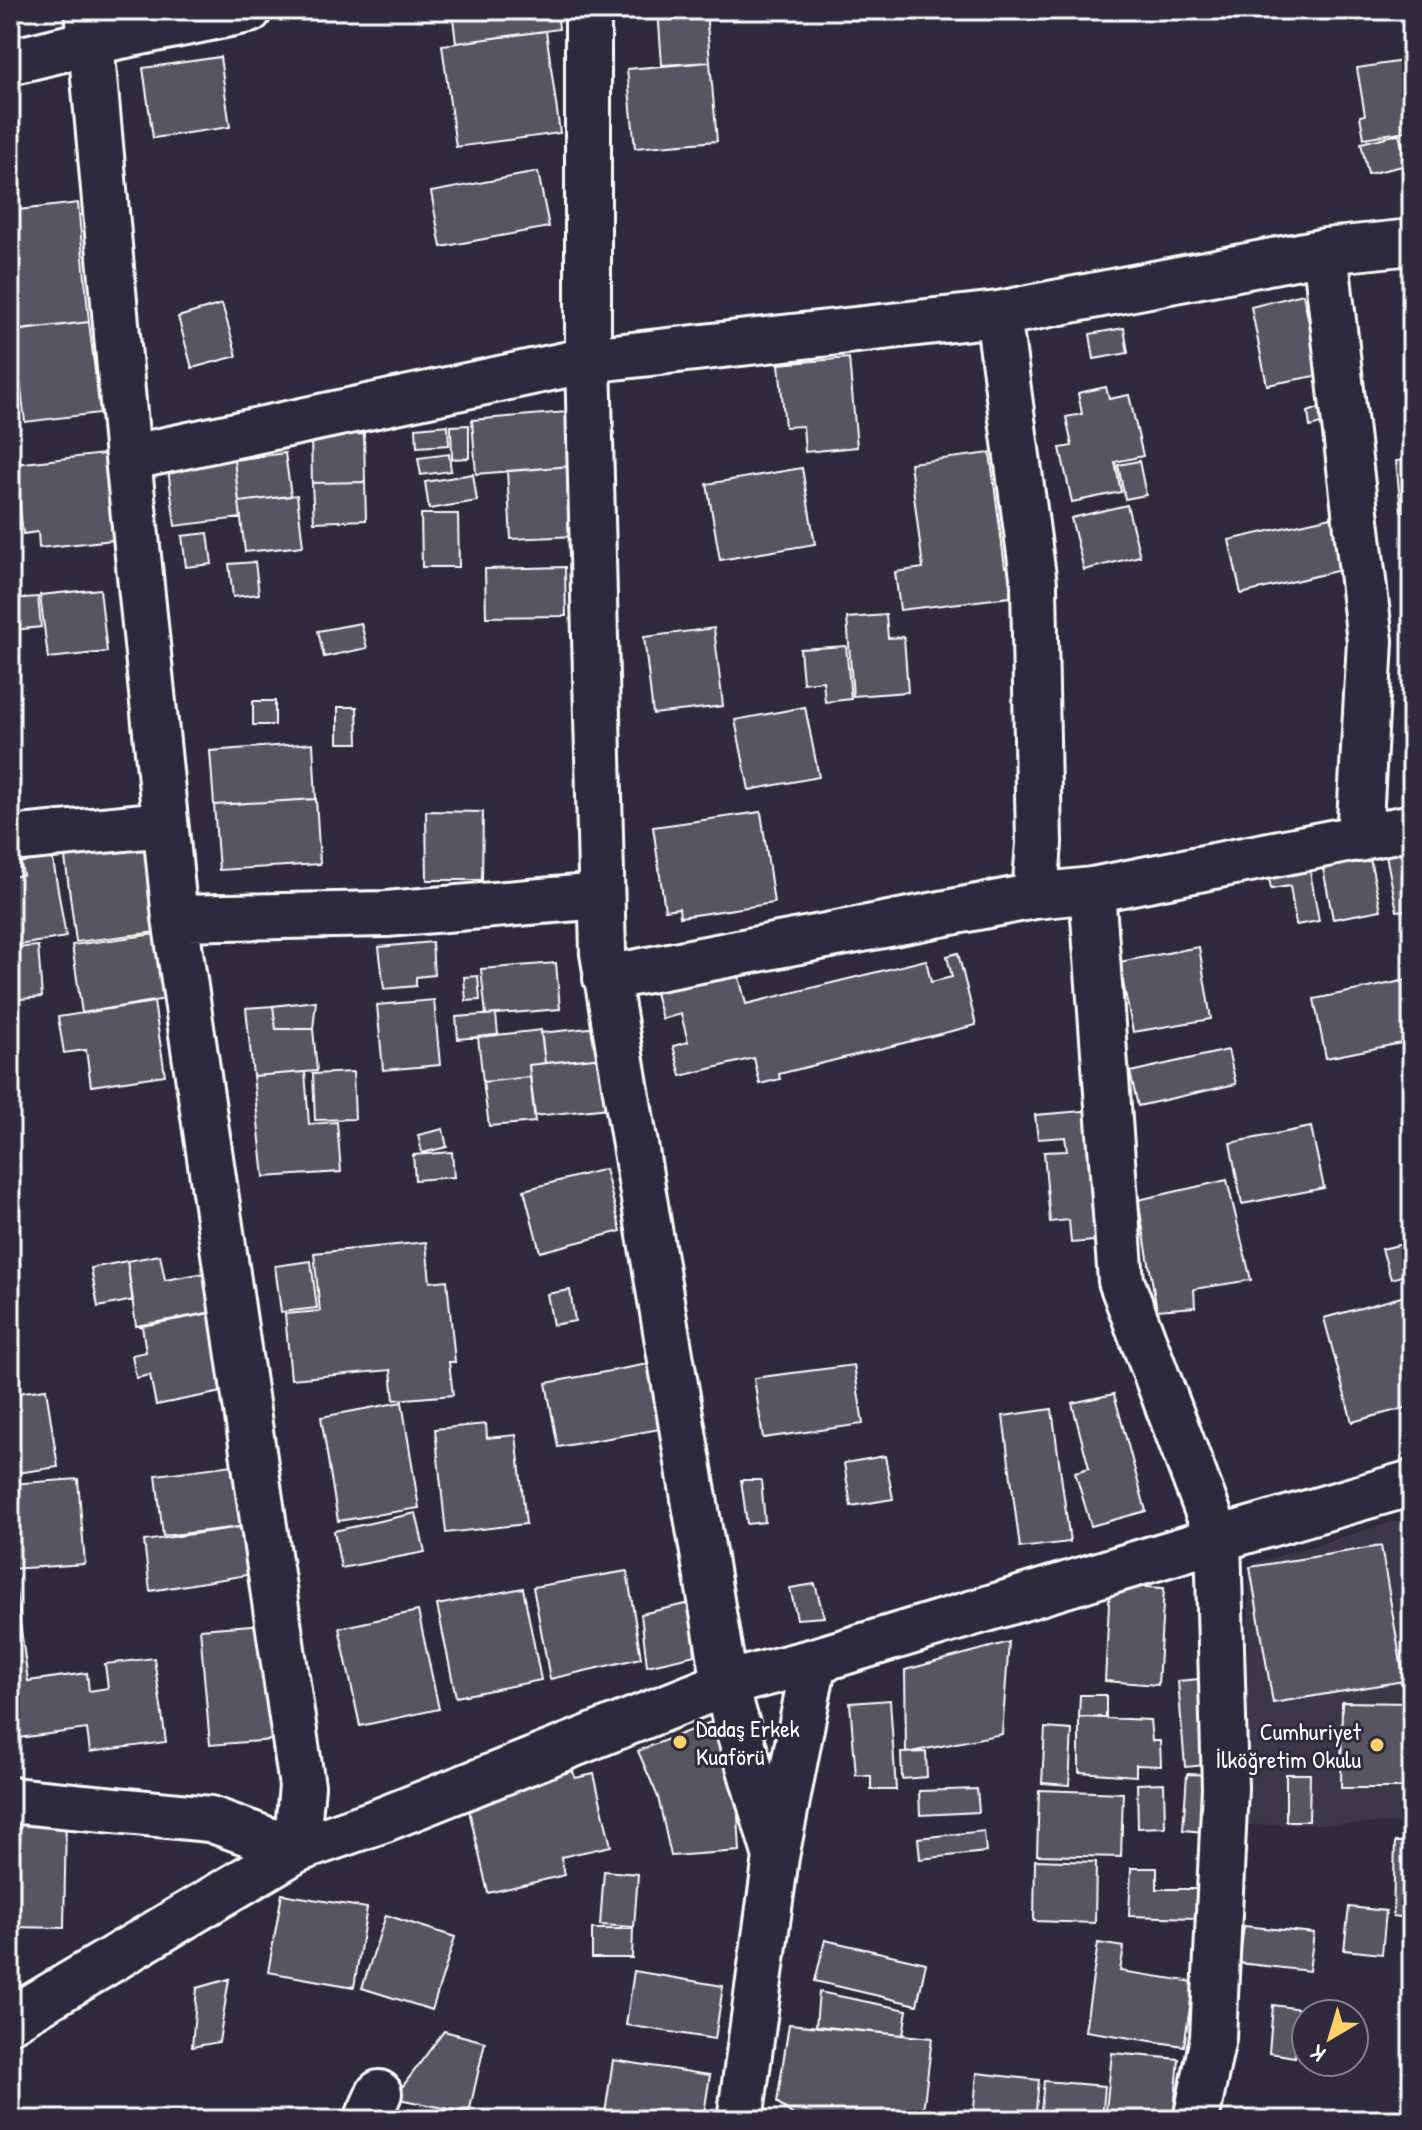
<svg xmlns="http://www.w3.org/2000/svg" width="1422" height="2130" font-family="'Patrick Hand',sans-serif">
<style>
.built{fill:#3c3749}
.building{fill:#595564;stroke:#fff;stroke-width:2}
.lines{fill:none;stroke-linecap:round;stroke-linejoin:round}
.minor-casing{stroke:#fff;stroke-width:50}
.minor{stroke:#2f2a3d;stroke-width:44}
.poi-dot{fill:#ffd166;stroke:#2f2a3d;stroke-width:3}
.labels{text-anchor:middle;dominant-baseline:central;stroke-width:6;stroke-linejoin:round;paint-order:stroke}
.poi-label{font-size:24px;fill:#fff;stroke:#2f2a3d;text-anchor:start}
</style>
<rect width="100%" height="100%" fill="#2f2a3d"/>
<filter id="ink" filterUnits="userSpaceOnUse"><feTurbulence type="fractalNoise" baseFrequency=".0125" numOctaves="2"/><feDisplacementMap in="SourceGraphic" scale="16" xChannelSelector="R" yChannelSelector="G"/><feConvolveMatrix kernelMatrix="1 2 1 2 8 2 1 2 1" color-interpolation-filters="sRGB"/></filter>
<g filter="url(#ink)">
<path class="built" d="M1412,1516v307l-166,2 3,-260z"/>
<path class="building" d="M452,10h105l2,19 -103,14z
M658,10h48l4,52 -48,3z
M546,31l14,102 -104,14 -14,-102z
M220,57l10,70 -77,11 -10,-70z
M1410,60l2,70 -48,8 -4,-22 5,-1 -8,-47z
M710,62l7,79 -82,7 -8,-79z
M1399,134l8,31 -39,9 -7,-31z
M538,172l11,55 -108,20 -10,-55z
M78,203l11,119 -79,9v-120z
M1412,261v46l-8,-45z
M1303,294l17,81 -53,10 -16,-78z
M222,304l15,52 -45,12 -14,-51z
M89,322l11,91 -75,9 -11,-91z
M1124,328l4,25 -34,6 -4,-25z
M849,358l8,89 -52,5 -2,-26 -18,1 -6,-63z
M1106,387l3,12 20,-4 14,61 -28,6 6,30 -49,10 -12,-54 12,-2 -6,-29 16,-3 -4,-21z
M1324,406l4,16 -18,5 -2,-15z
M566,412l5,54 -95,8 -4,-54z
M448,425l1,20 -32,2 -1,-19z
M469,425v33l-17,1 -1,-33z
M364,434l1,48 -53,1 -1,-48z
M233,452l8,66 -66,8 -8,-66z
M285,453l6,43 -52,6 -5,-42z
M990,453l15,114 11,-2 3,31 -119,14 -5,-38 28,-4 -13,-105z
M104,454l9,86 -74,8 -1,-16 -15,2 -8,-70z
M449,454l2,17 -30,4 -3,-17z
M1412,459v51l-11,1 -5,-50z
M1139,461l7,34 -21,4 -7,-34z
M571,466l5,70 -65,3 -4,-68z
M802,468l13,76 -95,16 -13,-76z
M473,474l4,27 -48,8 -4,-27z
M365,482l1,38 -52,2 -2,-39z
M297,495l6,51 -58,6 -6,-50z
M1127,505l13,51 -56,14 -13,-52z
M421,514h37l1,53h-37z
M1345,514l12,52 -116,28 -12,-54z
M208,533l4,31 -26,3 -4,-31z
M255,562l4,32 -26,3 -4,-33z
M565,567l1,49 -80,1 -1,-48z
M100,589l7,63 -59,6 -8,-63z
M38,597l3,30 -27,3 -3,-31z
M886,615l2,23 16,-1 4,55 -55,4 -6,-78z
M361,623l6,25 -43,9 -6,-26z
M714,628l9,78 -70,8 -9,-77z
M846,646l5,53 -26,3 -2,-21 -20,2 -3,-34z
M253,701h22v24h-22z
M338,707h19l1,36h-20z
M805,707l14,70 -70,13 -14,-70z
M313,743l3,56 -102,6 -4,-54z
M316,799l4,65 -101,6 -5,-65z
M426,811l57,1 -1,68h-55z
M761,812l13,91 -94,14 -1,-9 -14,2 -12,-83z
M145,839l12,93 -81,10 -12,-92z
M51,849l15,88 -53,9 -3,-16v-53l13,-2 -4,-20z
M1412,850v59l-15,2 -11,-56z
M1307,855l12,66 -23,4 -6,-39 -19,3 -5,-27z
M1370,859l11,51 -48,9 -10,-50z
M156,934l10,65 -84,14 -10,-68z
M432,942l2,33 -18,2v9l-32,3 -5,-42z
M38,946l4,51 -32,3v-52z
M1199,947l12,72 -78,13 -14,-70z
M958,953l18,72 -197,49 1,5 -20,5 -6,-26 -73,18 -8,-30 15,-4 -7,-28 -19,5 -8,-30 83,-20 9,35 180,-44 5,22 21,-5 -5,-21z
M556,963l4,46 -74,6 -5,-46z
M478,976l2,24 -14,1 -2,-24z
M1412,979v62l-86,17 -12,-59z
M434,1000l6,65 -57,5 -6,-65z
M316,1001l-3,28h-37l-3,-23z
M154,1002l11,73 -74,11 -5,-36 -22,3 -6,-36z
M273,1006l3,23h37l4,42 -64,5 -7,-68z
M496,1014l2,21 -40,4 -2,-22z
M608,1026l5,30 -68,7 -4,-30z
M541,1030l4,33 -16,2 1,12 -47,5 -5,-45z
M1228,1050l8,34 -98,22 -8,-34z
M613,1056l5,51 -83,9 -6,-51z
M305,1072l4,52 28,-2 4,50 -77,5 -11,-101z
M353,1072l2,47 -40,1 -2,-46z
M530,1077l5,45 -46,4 -6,-44z
M1095,1110l11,130 -35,3 -2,-23 -19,2 -6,-70 23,-1 -2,-14 -27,2 -3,-24z
M1311,1127l13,61 -82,16 -12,-61z
M443,1129l4,18 -25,6 -4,-18z
M452,1152l2,25 -39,3 -2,-25z
M605,1169l16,62 -81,21 -16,-62z
M1227,1180l24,100 -57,9 1,18 -38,3 -19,-110z
M426,1242l4,40 17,-2 8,82h-6l4,33 -59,5 -3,-30 -100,9 -6,-65 35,-3 -6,-58z
M1403,1244l9,29 -21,6 -9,-30z
M160,1255l5,25 46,-8 7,39 -82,15 -9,-65z
M127,1261l6,39 -35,7 -7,-39z
M311,1261l6,47 -36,4 -6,-46z
M570,1290l5,31 -22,4 -6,-31z
M1412,1294v112l-60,16 -28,-104z
M211,1313l16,78 -71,14 -6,-30 -14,3 -4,-23 14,-3 -4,-26z
M648,1364l12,65 -102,18 -12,-64z
M854,1365l9,59 -100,14 -9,-60z
M46,1389l12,78 -48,7v-80z
M1114,1394l32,117 -55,15 -16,-54 14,-4 -17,-65z
M402,1402l17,106 -81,13 -17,-104z
M1052,1409l18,133 -50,6 -17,-132z
M486,1424l1,14 29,-3 10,89 -80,9 -11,-104z
M885,1456l8,43 -42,7 -7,-43z
M240,1464l8,62 -85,10 -7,-61z
M78,1479l7,85 -75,5v-85z
M741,1480h20l4,42 -18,2z
M416,1513l9,39 -84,16 -7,-37z
M248,1526l11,47 -109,18 -6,-50z
M1381,1546l23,135 -131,22 -23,-136z
M627,1571l14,87 -91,21 -17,-92z
M10,1577h4l14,104 59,-8 2,18 19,-3 -3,-24 49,-6 12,84 -76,10 -3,-23 -77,10z
M815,1584l9,33 -27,2 -7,-31z
M1110,1585l54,3 -6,97 -53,-4z
M523,1588l18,92 -85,17 -19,-92z
M690,1603l5,52 -48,11 -6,-52z
M418,1611l21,98 -79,17 -21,-98z
M278,1623l-8,95 2,22 -62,5 -10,-116z
M1009,1642l-7,92 -96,19 -1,-83z
M1210,1678l8,86 -33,3 -7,-86z
M1080,1695h26v22h-27z
M890,1700l6,90h-25v-14l-15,-1 -6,-72z
M1342,1702l70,1v85h-71z
M1079,1717l71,3 2,21h8l1,25 -25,-1v11l-57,-4z
M711,1722l25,57 4,72 -69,5 -13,-59 -20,-46z
M1045,1728l27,2 -3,55 -27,-2z
M926,1752l1,25 -25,2 -1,-26z
M573,1771l2,7 19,-4 17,72 -50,11 4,18 -77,18 -22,-96z
M1187,1774l31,1 -3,58 -32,-3z
M1286,1774h24l-1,47h-23z
M1164,1783l1,44 -27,1 -1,-44z
M977,1789l2,23 -59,3 -1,-24z
M1039,1790l84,3 -2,64 -84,-2z
M10,1816l56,1 -2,111 -54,-1z
M984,1831l2,21 -66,7 -2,-21z
M1395,1842h17v77l-19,-3z
M1035,1860l61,2 -1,61 -61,-2z
M1131,1868h26v21h41l-2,29 -67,-2z
M604,1871l34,3 -4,53 -34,-2z
M282,1894l85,14 -13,79 -86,-15z
M1349,1907l37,4 -4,43 -38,-4z
M386,1915l69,22 -23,73 -70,-22z
M1244,1926l70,7 -5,38 -70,-8z
M592,1929h41l-1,29h-40z
M825,1940l101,23 -9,42 -102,-24z
M1098,1943l26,4 -4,24 74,11 -10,64 -99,-15z
M634,1971l89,15 -8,53 -89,-14z
M229,1979l-10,63 -27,5 5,-59z
M819,1992l88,18 -4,25 -87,-9z
M1273,2005l28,4 -6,48 -26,-4z
M789,2024l143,14 -10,82 -124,-1 -21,-17z
M444,2031l41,11 -16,71 -75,-15z
M1112,2053l67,6 -6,61h-68z
M613,2060l97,15 -7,45h-99z
M977,2073l62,7 -4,40h-62z
M1044,2081l61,5 -3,34h-62z"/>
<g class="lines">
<defs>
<path id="minor" d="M588,10v350l15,593 122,731 51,173
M10,62l82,-20 157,-32
M1325,251l45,390 -11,198
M998,314l36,270 5,259 -4,53
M128,458l460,-98 410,-46 327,-63 87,-9
M10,839l155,-15
M1092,890l29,391 97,258 7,249 -12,250 -17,82
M175,918l211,-4 215,-18
M606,978l429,-82 57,-6 320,-63
M10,1800l200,19 86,31 6,-64 -127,-868 -47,-460 -40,-448
M10,2020l286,-170 86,-30 343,-136 89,-23 404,-122 194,-56
M367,2120l12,-27
M740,2120l36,-263 38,-196"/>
</defs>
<use href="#minor" class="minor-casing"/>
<use href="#minor" class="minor"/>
</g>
</g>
<g class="poi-dot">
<circle cx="680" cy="1742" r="8"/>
<circle cx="1377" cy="1745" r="8"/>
</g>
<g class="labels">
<g class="poi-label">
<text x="696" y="1728">Dadaş Erkek<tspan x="696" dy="28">Kuaförü</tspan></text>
<text x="1361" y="1731" text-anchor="end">Cumhuriyet<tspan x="1361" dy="28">İlköğretim Okulu</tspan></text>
</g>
</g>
<rect width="1422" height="2130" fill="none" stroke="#2f2a3d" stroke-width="40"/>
<rect x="20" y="20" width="1382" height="2090" fill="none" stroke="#fff" stroke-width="3" filter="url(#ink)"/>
<g transform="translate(1330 2038) rotate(218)"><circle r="38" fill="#2f2a3d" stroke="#827f8b" stroke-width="2"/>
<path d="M0-6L14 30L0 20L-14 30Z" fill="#ffd166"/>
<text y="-12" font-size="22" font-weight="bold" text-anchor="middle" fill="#ffffff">K</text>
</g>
</svg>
